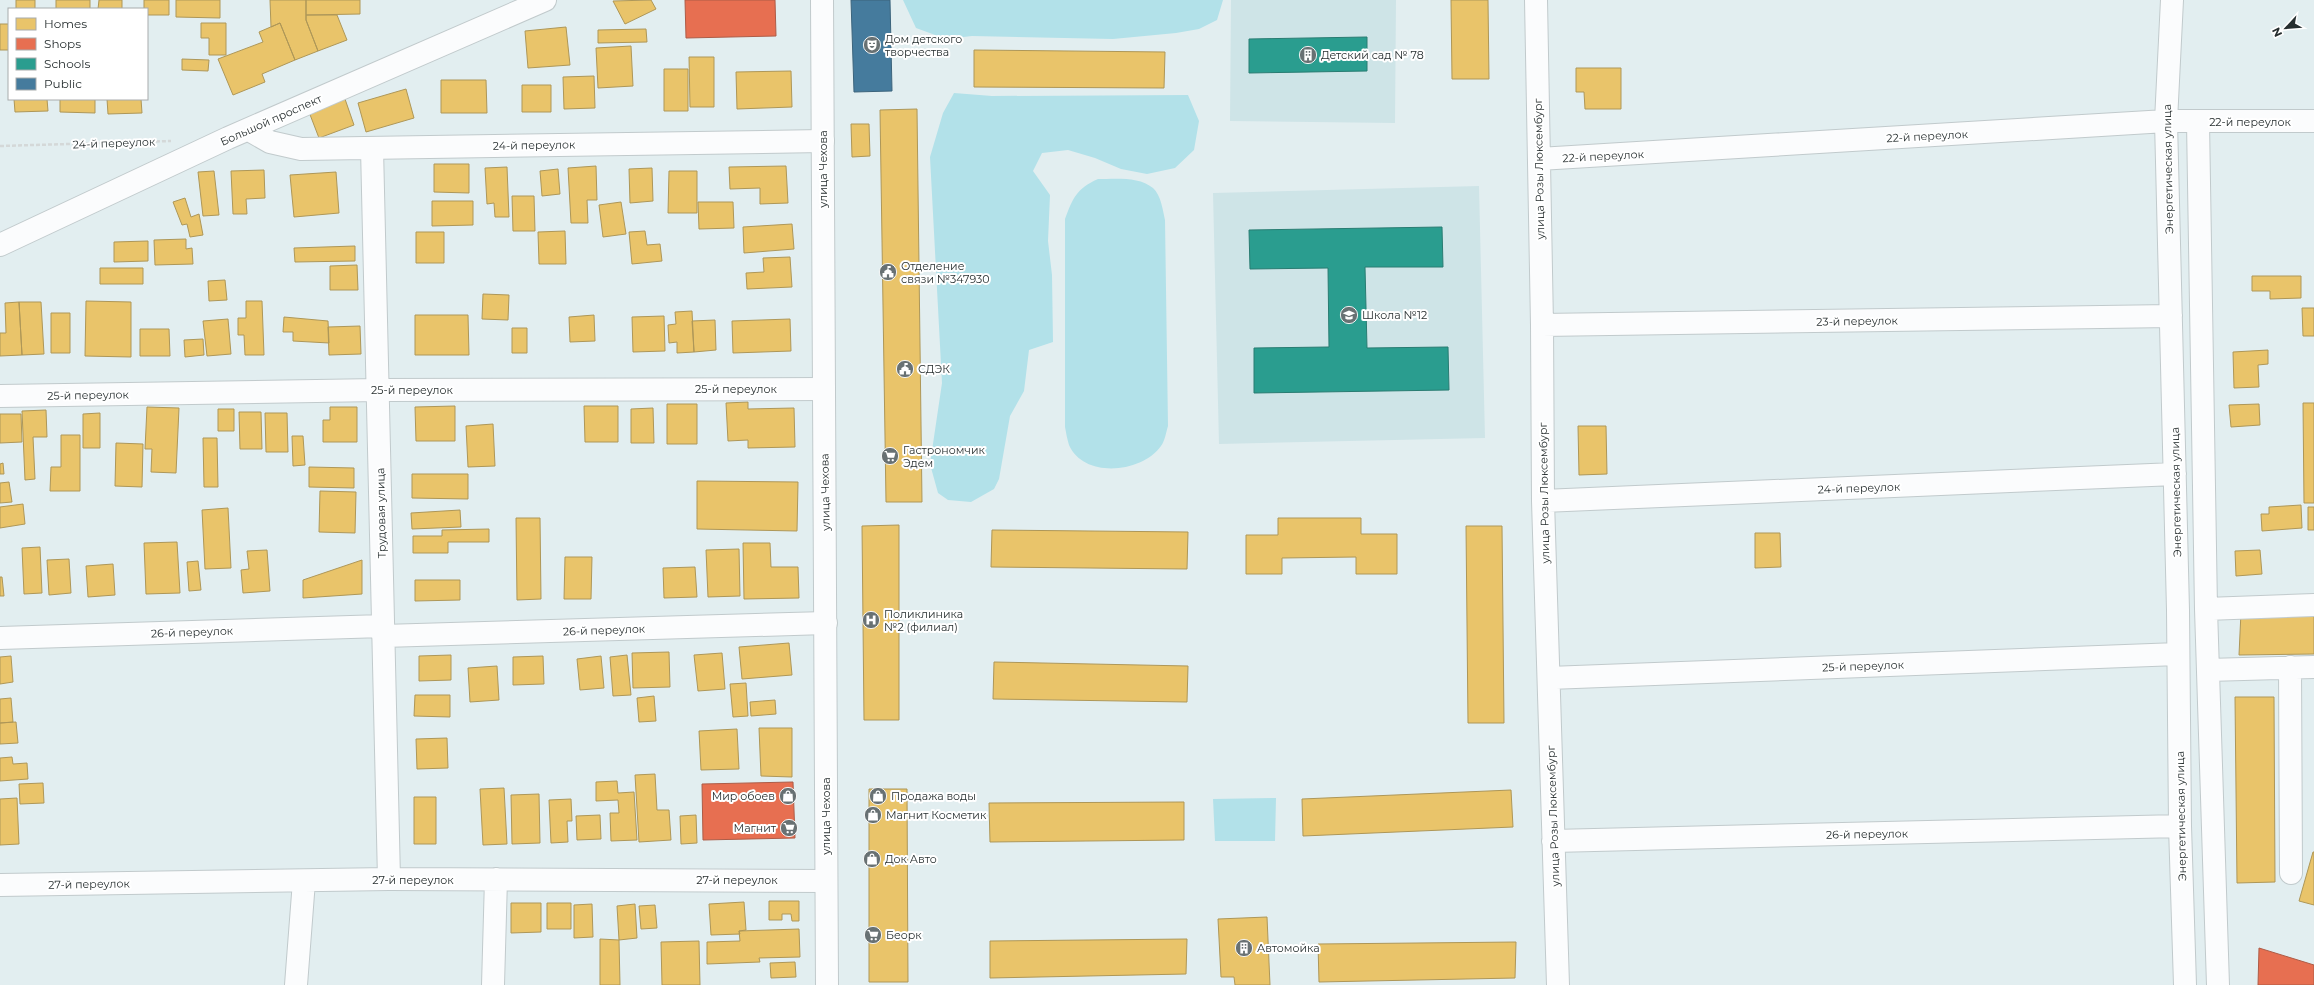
<svg xmlns="http://www.w3.org/2000/svg" width="2314" height="985" font-family="Montserrat,sans-serif">
<style>
.built{fill:#cee4e7}
.green{fill:#b2e1e9}
.homes{fill:#e9c46a;stroke:#ae9758}
.shops{fill:#e76f51;stroke:#ad5c47}
.schools{fill:#2a9d8f;stroke:#297c72}
.public{fill:#457b9d;stroke:#3c647c}
.lines{fill:none;stroke-linecap:round;stroke-linejoin:round}
.minor-casing{stroke:#c1cacc;stroke-width:24}
.major-casing{stroke:#c1cacc;stroke-width:24}
.path{stroke:#d4d8d8;stroke-width:2.5;stroke-dasharray:4 2;stroke-linecap:butt}
.minor{stroke:#fbfcfd;stroke-width:22}
.major{stroke:#fbfcfd;stroke-width:22}
.labels{text-anchor:middle;dominant-baseline:central;stroke-width:4;stroke-linejoin:round;paint-order:stroke}
.poi-label{font-size:11px;fill:#262e2f;stroke:#fff;text-anchor:start}
.street-label{font-size:11px;fill:#262e2f;stroke:#fff}
</style>
<rect width="100%" height="100%" fill="#e2eef0"/>
<path class="built" d="M1231,0h165l-1,123 -165,-2z
M1479,186l6,252 -266,6 -6,-251z"/>
<path class="green" d="M903,0h320l-6,20 -18,9 -23,4 -63,6 -141,-3 -26,3 -30,-11z
M954,93l38,3 196,-1 11,26 -5,29 -19,18 -28,6 -26,-5 -26,-11 -27,-8 -26,3 -9,18 17,24 -2,46 4,34 1,67 -24,8 -5,41 -14,25 -11,63 -5,10 -23,13 -23,-2 -10,-7 -8,-29 12,-81 -12,-226 13,-44z
M1098,179c16,0 41,-3 55,9 8,7 10,23 12,32l3,206c-2,6 -3,15 -7,20 -19,27 -77,33 -92,-1 -2,-6 -3,-13 -4,-18v-208c8,-21 11,-30 33,-40z
M1276,798l-1,43h-60l-2,-42z"/>
<path class="homes" d="M16,0h19v9h-19z
M56,0h34v9h-34z
M99,0h23v9h-24z
M144,0h25v15h-22v-6h-3z
M176,0h44v18l-44,-1z
M270,0h36v20l12,31 -23,9 -15,-37 -9,4z
M306,0h54v14l-54,1z
M651,0l5,9 -31,15 -12,-23z
M1451,0h37l1,79h-37z
M306,15h31l10,25 -29,11 -12,-31z
M201,23h25v32h-17v-17h-8z
M280,23l15,37 -33,14 3,8 -32,13 -15,-36 45,-17 -4,-10z
M0,24h9v26h-9z
M566,27l4,38 -42,3 -3,-37z
M646,29l1,13 -49,1v-13z
M631,46l2,40 -35,2 -2,-40z
M974,50l191,2 -1,36 -190,-1z
M689,57h25v50h-24z
M182,59l27,1 -1,11 -26,-1z
M1576,68h45v41h-36l-1,-17h-8z
M664,69h24v42h-24z
M791,71l1,36 -55,2 -1,-37z
M594,76l1,32 -31,1 -1,-32z
M441,80h45l1,33h-46z
M522,85h29v27h-29z
M406,89l8,29 -48,14 -8,-29z
M14,99h33l1,12 -33,1z
M60,99h35v14l-35,-1z
M107,99h34l1,14 -34,1z
M345,99l9,26 -35,13 -10,-26z
M917,109l5,393h-36l-6,-392z
M851,124h18l1,32 -18,1z
M434,164h35v29l-35,-1z
M596,166l1,34h-10l1,23h-17l-3,-55z
M786,166l2,37 -28,1v-16l-30,1 -1,-22z
M507,167l2,50h-14l-1,-14 -7,1 -2,-36z
M652,168l1,33 -23,2 -1,-34z
M558,169l2,25 -18,2 -2,-25z
M264,170l1,28 -19,1 1,15h-14l-2,-43z
M214,171l5,44 -16,1 -5,-44z
M669,171h28v42h-29z
M336,172l3,41 -45,4 -4,-42z
M512,196h22l1,35h-22z
M185,198l6,19 8,-3 4,21 -13,2 -3,-13 -5,1 -9,-23z
M432,201h41v24l-41,1z
M621,202l5,32 -23,3 -4,-32z
M698,202h35l1,26 -35,1z
M792,224l2,25 -50,4 -1,-26z
M565,231l1,33h-27l-1,-32z
M645,231l2,14 13,-1 2,17 -30,3 -3,-32z
M416,232h28v31h-28z
M186,239v10l6,-1 1,16 -38,1 -1,-25z
M148,241v20l-34,1v-20z
M355,246v15l-60,1 -1,-14z
M790,257l2,30 -45,2 -1,-16 18,-1 -1,-14z
M357,265l1,25h-28v-24z
M100,268h43v16h-43z
M2252,276h49v22l-31,1v-8h-18z
M225,280l2,20 -18,1 -1,-20z
M483,294l26,1 -1,25 -26,-1z
M86,301l45,1v55l-46,-1z
M246,301h16l2,54h-19l-1,-20h-6v-17h8z
M19,302l3,53 -22,1v-23h6l-1,-30z
M19,302h22l3,52 -22,1z
M2302,308h12v28h-11z
M692,311l2,41 -17,1v-11l-8,1 -1,-18 8,-1 -1,-12z
M51,313h19v40h-19z
M415,315h53l1,40h-54z
M594,315l1,26 -25,1 -1,-25z
M664,316l1,35 -32,1 -1,-35z
M284,317l44,4 1,22 -36,-2v-9h-10z
M228,319l3,35 -24,2 -4,-35z
M790,319l1,32 -58,2 -1,-32z
M715,320l1,30 -22,2 -2,-31z
M360,326l1,28 -32,1 -1,-28z
M512,328h15v25h-15z
M140,329h29l1,27h-30z
M203,339l1,16 -19,2 -1,-17z
M2268,350v14l-10,1 1,22 -25,1 -1,-36z
M748,402v7l46,-1 1,39 -47,1v-8l-20,1 -2,-38z
M2303,403h11v100h-10z
M667,404h30v40h-30z
M2259,404l1,21 -29,2 -2,-22z
M455,406v35h-39l-1,-34z
M584,406h34v36h-33z
M147,407l32,1 -3,65 -25,-1 1,-23h-7z
M330,407h27v35h-34v-22h7z
M653,408l1,35h-23v-34z
M218,409h16v22h-16z
M46,410l1,27h-14l2,42 -10,1 -3,-69z
M239,412h22l1,37h-22z
M100,413v35h-17v-34z
M265,413h22l1,39h-22z
M0,414h21l1,28 -22,1z
M493,424l2,42 -27,1 -2,-41z
M1578,426h28l1,48 -28,1z
M61,435h19v56h-30l1,-24h10z
M292,436h11l2,29 -12,1z
M203,438h14l1,49h-14z
M116,443l27,1 -1,43 -27,-1z
M3,463l1,11h-4v-10z
M309,467l45,1v20l-45,-1z
M412,474h56v25l-56,-1z
M697,481l101,1 -1,49 -100,-2z
M9,482l3,20 -12,1v-20z
M320,491l36,1 -1,41 -36,-1z
M23,504l2,20 -25,4v-21z
M2301,505l1,23 -40,3 -1,-17h8v-7z
M2308,507h6v23h-6z
M228,508l3,60 -26,1 -3,-59z
M460,510l1,17 -49,2 -1,-16z
M516,518h24l1,81 -24,1z
M1278,518h83v16h36v40h-41v-17l-74,1v16h-36v-39h32z
M899,525v195h-35l-2,-194z
M1466,526h36l2,197h-36z
M489,529v13h-41v11h-35v-17h29v-6z
M992,530l196,2 -1,37 -196,-2z
M1755,533h25l1,34 -26,1z
M177,542l3,51 -34,1 -2,-51z
M743,543h27l1,24h27l1,31 -55,1z
M40,547l2,46 -18,1 -2,-46z
M739,549l1,47 -32,1 -2,-47z
M267,550l3,41 -27,2 -2,-23 8,-1 -2,-18z
M2260,550l2,24 -26,2 -1,-25z
M565,557h27l-1,42h-27z
M69,559l2,34 -22,2 -2,-35z
M362,560v34l-59,4v-18z
M198,561l3,29 -12,1 -2,-29z
M113,564l2,31 -27,2 -2,-31z
M695,567l2,30 -33,1 -1,-30z
M0,577h2l2,19h-4z
M415,580h45v20l-45,1z
M2314,611v43l-75,1 2,-43z
M789,643l3,32 -50,4 -3,-32z
M669,652l1,35 -37,1 -1,-35z
M722,653l3,36 -27,2 -4,-36z
M451,655v25l-32,1v-25z
M627,655l4,40 -18,1 -3,-39z
M11,656l2,26 -13,2v-27z
M543,656l1,28 -31,1v-28z
M601,656l3,32 -24,2 -3,-31z
M994,662l194,4 -1,36 -194,-3z
M497,666l2,34 -29,2 -2,-34z
M746,683l2,33 -15,1 -3,-33z
M415,695h35v22l-36,-1z
M654,696l2,25 -17,1 -2,-24z
M2235,697h39l1,185 -38,1z
M11,698l2,24 -13,1v-24z
M775,700l1,14 -25,2 -1,-14z
M16,722l2,21 -18,1v-21z
M759,728h33v49l-31,-1z
M737,729l2,40 -38,1 -2,-39z
M447,738l1,30 -31,1 -1,-30z
M12,757l1,7 14,-1 1,16 -28,2v-23z
M655,774l2,36h12l2,30 -32,2 -4,-67z
M617,781l1,12 16,-1 3,48 -26,1 -1,-28h9l-1,-13 -22,1v-19z
M43,783l1,20 -24,1 -1,-20z
M504,788l3,56 -24,1 -3,-56z
M869,789h38l1,193h-39z
M1511,790l2,37 -210,9 -1,-37z
M539,794l1,49 -28,1 -1,-49z
M414,797h22v47h-22z
M17,798l2,46 -19,1v-46z
M571,799l1,22h-5l1,21 -17,1 -2,-43z
M1184,802v38l-194,2 -1,-39z
M600,815l1,24 -24,1 -1,-24z
M696,815l1,28 -16,1 -1,-28z
M2313,852h1v53l-15,-4z
M769,901h30v20h-7l-1,-7h-9v6h-13z
M744,902l2,28 -7,1 1,3 -29,1 -2,-31z
M511,903h30v29l-30,1z
M547,903h24v26h-24z
M592,904l1,33 -19,1v-33z
M635,904l2,34 -18,2 -2,-34z
M655,905l2,23 -16,1 -2,-23z
M1267,917l3,68h-35l-1,-8h-13l-3,-58z
M799,929l1,28 -41,1 1,4 -53,2v-22l33,-1 -1,-10z
M600,939l19,1 1,45h-20z
M1187,939l-1,35 -196,4v-37z
M699,941l1,44h-38l-1,-43z
M1516,942l-1,36 -196,4 -1,-38z
M795,962l1,15 -25,1 -1,-15z"/>
<path class="shops" d="M685,0h90l1,36 -90,2z
M793,782l2,56 -92,2 -1,-56z
M2259,948l55,17v20h-56z"/>
<path class="schools" d="M1367,37v34l-118,2v-34z
M1442,227l1,40h-78l2,81 81,-1 1,43 -195,3v-45l75,-1 -1,-79 -78,1 -1,-39z"/>
<path class="public" d="M851,0h39l2,91 -38,1z"/>
<g class="lines">
<defs>
<path id="minor" d="M1536,0l6,325 1,176 15,484
M2172,0l-6,121 12,489 2,216 5,159
M2198,122l8,487 12,376
M249,130l21,12 31,7 522,-8
M372,148l17,731
M1539,159l627,-38h148
M0,245l228,-107 317,-138
M1542,325l629,-9
M0,396l378,-6 446,-1
M1543,501l632,-27
M2206,609l108,-4
M383,636l443,-13
M0,638l383,-12
M2290,667l1,206
M2208,670l106,-3
M1549,678l629,-24
M1553,841l627,-15
M0,885l389,-6 437,2
M296,985l8,-104
M493,985l3,-106"/>
<path id="major" d="M822,0l5,985"/>
</defs>
<use href="#minor" class="minor-casing"/>
<use href="#major" class="major-casing"/>
<path class="path" d="M0,146l171,-5"/>
<use href="#minor" class="minor"/>
<use href="#major" class="major"/>
</g>
<defs>
<symbol id="theatre-disc" viewBox="-11 -11 22 22"><circle r="9.5" fill="#687173" stroke="#fff"/><path d="M-5-5.5Q0-4 5-5.5V0Q5 5 0 6Q-5 5-5 0ZM-3.3-2.5H-1v1.5H-3.3ZM1-2.5H3.3v1.5H1ZM-2.8 1Q0 5.5 2.8 1Z" fill="#fff"/></symbol>
<symbol id="building-disc" viewBox="-11 -11 22 22"><circle r="9.5" fill="#687173" stroke="#fff"/><path d="M-4-6H4V6H1V3H-1V6H-4ZM-2.5-4.3h1.7v1.8h-1.7ZM.8-4.3h1.7v1.8H.8ZM-2.5-1h1.7V.8h-1.7ZM.8-1h1.7V.8H.8Z" fill="#fff"/></symbol>
<symbol id="civic-disc" viewBox="-11 -11 22 22"><circle r="9.5" fill="#687173" stroke="#fff"/><path d="M-.6-6.5H3V-4.5H.6V-3L4-1V1h2V6H-6V1h2V-1L-.6-3ZM-1.2 2.5V6h2.4V2.5Z" fill="#fff"/></symbol>
<symbol id="school-disc" viewBox="-11 -11 22 22"><circle r="9.5" fill="#687173" stroke="#fff"/><path d="M0-5L7-2L0 1L-7-2ZM-4 1L0 2.5L4 1V4Q0 6-4 4Z" fill="#fff"/></symbol>
<symbol id="supermarket-disc" viewBox="-11 -11 22 22"><circle r="9.5" fill="#687173" stroke="#fff"/><path d="M-6-5.5h2.5l.6 2H6L4.5 2H-2.5L-4.4-4H-6ZM-1.5 3.2a1.3 1.3 0 1 0 .1 0ZM3 3.2a1.3 1.3 0 1 0 .1 0Z" fill="#fff"/></symbol>
<symbol id="hospital-disc" viewBox="-11 -11 22 22"><circle r="9.5" fill="#687173" stroke="#fff"/><path d="M-5-5h3v3.5h4V-5h3V5h-3V1.5h-4V5h-3Z" fill="#fff"/></symbol>
<symbol id="shop-disc" viewBox="-11 -11 22 22"><circle r="9.5" fill="#687173" stroke="#fff"/><path d="M-5-2.5h2.3a2.7 3.5 0 0 1 5.4 0H5L5.5 6h-11ZM-1.5-2.5h3a1.5 2.3 0 0 0-3 0Z" fill="#fff"/></symbol>
</defs>
<g fill-rule="evenodd">
<use href="#theatre-disc" x="862" y="35" width="20" height="20"/>
<use href="#building-disc" x="1298" y="45" width="20" height="20"/>
<use href="#civic-disc" x="878" y="262" width="20" height="20"/>
<use href="#school-disc" x="1339" y="305" width="20" height="20"/>
<use href="#civic-disc" x="895" y="359" width="20" height="20"/>
<use href="#supermarket-disc" x="880" y="446" width="20" height="20"/>
<use href="#hospital-disc" x="861" y="610" width="20" height="20"/>
<use href="#shop-disc" x="778" y="786" width="20" height="20"/>
<use href="#shop-disc" x="868" y="786" width="20" height="20"/>
<use href="#shop-disc" x="863" y="805" width="20" height="20"/>
<use href="#supermarket-disc" x="779" y="818" width="20" height="20"/>
<use href="#shop-disc" x="862" y="849" width="20" height="20"/>
<use href="#supermarket-disc" x="863" y="925" width="20" height="20"/>
<use href="#building-disc" x="1234" y="938" width="20" height="20"/>
</g>
<g class="labels">
<g class="poi-label">
<text x="885" y="39">Дом детского<tspan x="885" dy="13">творчества</tspan></text>
<text x="1321" y="55">Детский сад № 78</text>
<text x="901" y="266">Отделение<tspan x="901" dy="13">связи №347930</tspan></text>
<text x="1362" y="315">Школа №12</text>
<text x="918" y="369">СДЭК</text>
<text x="903" y="450">Гастрономчик<tspan x="903" dy="13">Эдем</tspan></text>
<text x="884" y="614">Поликлиника<tspan x="884" dy="13">№2 (филиал)</tspan></text>
<text x="775" y="796" text-anchor="end">Мир обоев</text>
<text x="891" y="796">Продажа воды</text>
<text x="886" y="815">Магнит Косметик</text>
<text x="776" y="828" text-anchor="end">Магнит</text>
<text x="885" y="859">Док Авто</text>
<text x="886" y="935">Беорк</text>
<text x="1257" y="948">Автомойка</text>
</g>
<g class="street-label">
<text transform="translate(271 120) rotate(-24)">Большой проспект</text>
<text x="2250" y="122">22-й переулок</text>
<text transform="translate(1927 136) rotate(-3)">22-й переулок</text>
<text transform="translate(114 143) rotate(-2)">24-й переулок</text>
<text transform="translate(534 145) rotate(-1)">24-й переулок</text>
<text transform="translate(1603 156) rotate(-3)">22-й переулок</text>
<text transform="translate(823 169) rotate(-90)">улица Чехова</text>
<text transform="translate(1539 169) rotate(-91)">улица Розы Люксембург</text>
<text transform="translate(2168 169) rotate(-91)">Энергетическая улица</text>
<text transform="translate(1857 321) rotate(-1)">23-й переулок</text>
<text x="736" y="389">25-й переулок</text>
<text x="412" y="390">25-й переулок</text>
<text transform="translate(88 395) rotate(-1)">25-й переулок</text>
<text transform="translate(1859 488) rotate(-2)">24-й переулок</text>
<text transform="translate(825 492) rotate(-91)">улица Чехова</text>
<text transform="translate(2176 492) rotate(-91)">Энергетическая улица</text>
<text transform="translate(1544 493) rotate(-91)">улица Розы Люксембург</text>
<text transform="translate(381 513) rotate(-91)">Трудовая улица</text>
<text transform="translate(604 630) rotate(-2)">26-й переулок</text>
<text transform="translate(192 632) rotate(-2)">26-й переулок</text>
<text transform="translate(1863 666) rotate(-2)">25-й переулок</text>
<text transform="translate(826 816) rotate(-90)">улица Чехова</text>
<text transform="translate(1553 816) rotate(-92)">улица Розы Люксембург</text>
<text transform="translate(2181 816) rotate(-91)">Энергетическая улица</text>
<text transform="translate(1867 834) rotate(-1)">26-й переулок</text>
<text x="413" y="880">27-й переулок</text>
<text x="737" y="880">27-й переулок</text>
<text transform="translate(89 884) rotate(-1)">27-й переулок</text>
</g>
</g>
<rect x="8" y="8" width="140" height="92" fill="#ffffff" stroke="#a8abac"/>
<rect x="16" y="18" width="20" height="12" fill="#e9c46a" stroke="#a8abac"/>
<text x="44" y="28" font-size="12" fill="#262e2f">Homes</text>
<rect x="16" y="38" width="20" height="12" fill="#e76f51" stroke="#a8abac"/>
<text x="44" y="48" font-size="12" fill="#262e2f">Shops</text>
<rect x="16" y="58" width="20" height="12" fill="#2a9d8f" stroke="#a8abac"/>
<text x="44" y="68" font-size="12" fill="#262e2f">Schools</text>
<rect x="16" y="78" width="20" height="12" fill="#457b9d" stroke="#a8abac"/>
<text x="44" y="88" font-size="12" fill="#262e2f">Public</text>
<g transform="translate(2286 28) rotate(244)" stroke="#ffffff" stroke-width="3" paint-order="stroke">
<path d="M0-3L7 15L0 10L-7 15Z" fill="#262e2f"/>
<text y="-6" font-size="11" font-weight="bold" text-anchor="middle" fill="#262e2f">N</text>
</g>
</svg>
